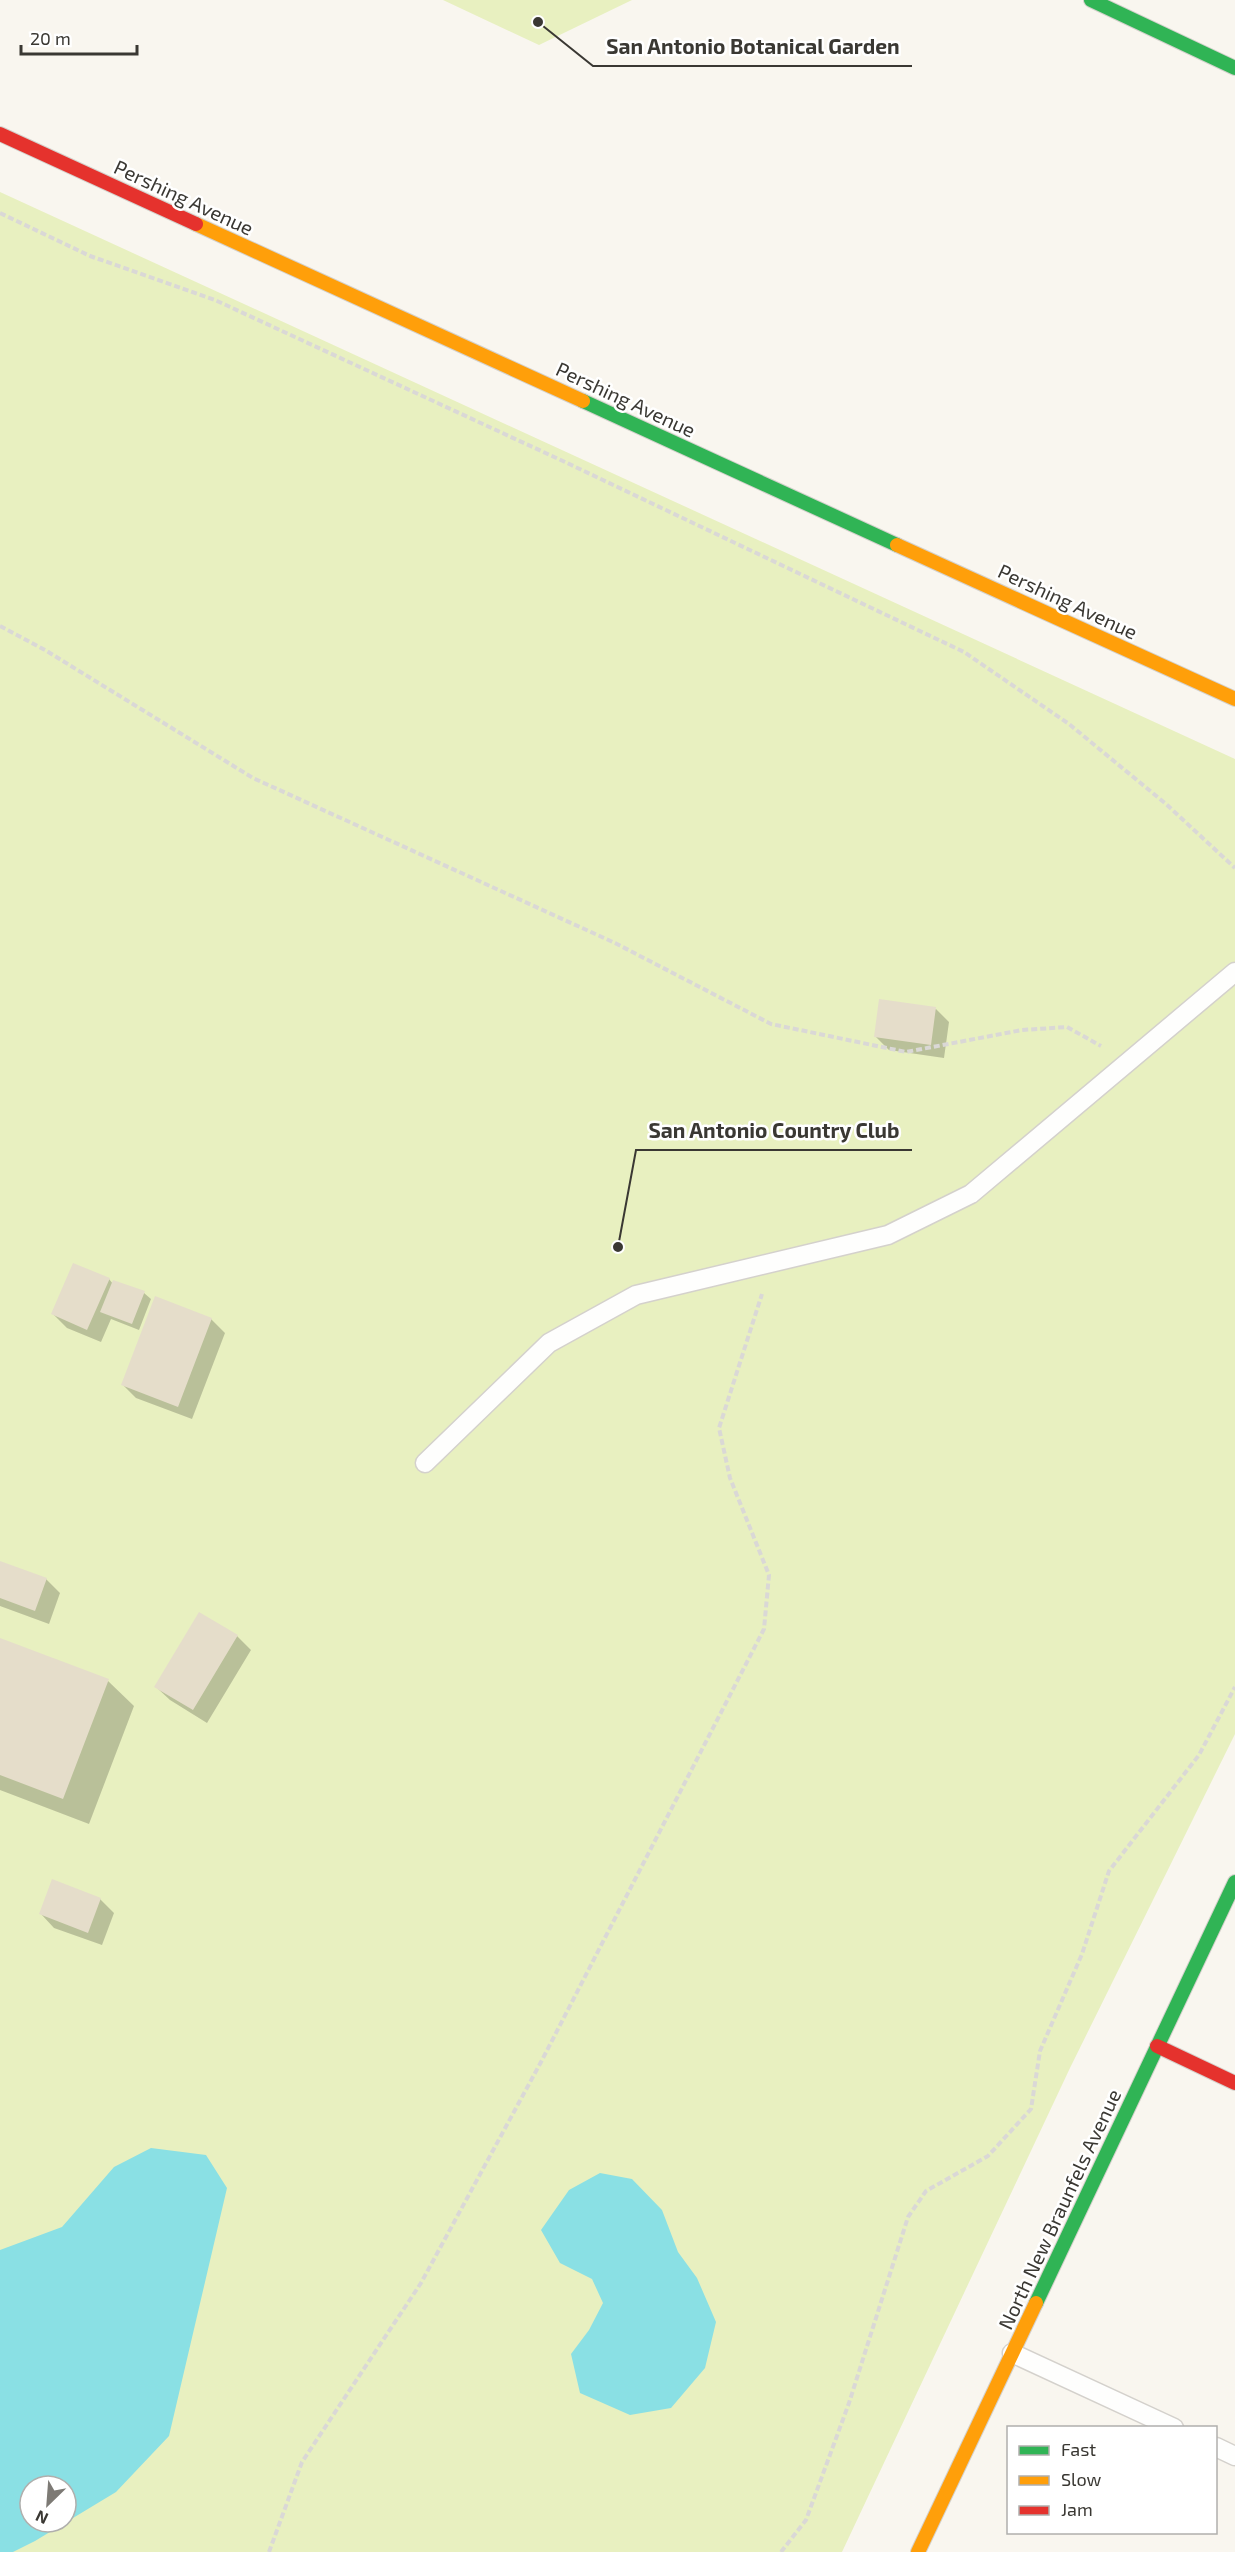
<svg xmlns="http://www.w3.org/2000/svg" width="1235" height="2552" font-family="'Exo 2',sans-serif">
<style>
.green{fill:#e8f0c0;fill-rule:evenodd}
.water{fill:#8ae0e4;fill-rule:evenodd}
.shadow{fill:#0003}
.building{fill:#e5ddca}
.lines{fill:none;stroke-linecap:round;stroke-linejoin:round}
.lane-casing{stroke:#d4d1cc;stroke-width:21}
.fast-casing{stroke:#d4d1cc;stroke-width:16}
.slow-casing{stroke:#d4d1cc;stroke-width:16}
.jam-casing{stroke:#d4d1cc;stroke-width:16}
.path{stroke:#dad8d6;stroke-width:4;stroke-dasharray:6 3;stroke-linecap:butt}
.lane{stroke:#fefefd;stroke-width:18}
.fast{stroke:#30b455;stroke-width:14}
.slow{stroke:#ff9f0a;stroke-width:14}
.jam{stroke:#e5322d;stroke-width:14}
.labels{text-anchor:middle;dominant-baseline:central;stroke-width:5;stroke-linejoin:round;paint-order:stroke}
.street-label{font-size:20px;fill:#3a3833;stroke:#fff}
.leader{fill:none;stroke:#3a3833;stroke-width:2}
.callout-dot{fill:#3a3833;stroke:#fff;stroke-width:2}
.callout-label{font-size:21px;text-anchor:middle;font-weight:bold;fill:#3a3833;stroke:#fff;stroke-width:5;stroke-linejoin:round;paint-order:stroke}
</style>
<rect width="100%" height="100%" fill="#f9f6ef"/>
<path class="green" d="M443,0h189l-93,45z
M0,192l1235,567v975l-165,334 -228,484h-842zM30,2486h36v36h-36z"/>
<path class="water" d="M151,2148l55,7 21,33 -58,248 -53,56 -81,49 -22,11h-13v-302l62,-23 52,-60zM30,2486h36v36h-36z
M600,2173l32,6 30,31 16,42 19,26 19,44 -11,46 -34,40 -41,7 -50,-22 -9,-39 18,-24 14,-27 -11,-24 -32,-16 -19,-33 28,-40z"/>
<path class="shadow" d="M936,1009l13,13 -5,36 -55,-8 -14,-14z
M109,1279l4,5 31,9 7,6 -12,31 -28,-11 -10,23 -34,-14 -14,-14z
M211,1319l14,14 -33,86 -56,-21 -13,-13z
M0,1562l46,17 14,14 -11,31 -49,-18z
M237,1636l14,14 -44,73 -37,-23 -14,-13z
M0,1640l108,41 26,25 -45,118 -89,-34z
M100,1899l14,14 -12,32 -48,-17 -13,-14z"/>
<path class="building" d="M879,999l57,8 -5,38 -57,-8z
M73,1263l37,15 -23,52 -36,-16z
M113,1280l32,11 -13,33 -32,-12z
M155,1296l57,22 -34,89 -57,-22z
M0,1561l47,17 -12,33 -35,-13z
M199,1612l39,23 -45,75 -39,-23z
M0,1638l109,41 -46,120 -63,-24z
M52,1879l49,19 -13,35 -49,-19z"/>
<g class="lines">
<defs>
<path id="lane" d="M425,1463l124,-120 87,-48 252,-60 83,-41 264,-222
M1012,2353l162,75
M1216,2447l19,9"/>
<path id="fast" d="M1091,0l144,68
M583,401l314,144
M1036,2303l199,-421"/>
<path id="slow" d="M196,224l387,177
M897,545l338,154
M918,2552l118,-249"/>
<path id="jam" d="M0,134l196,90
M1157,2046l78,37"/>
</defs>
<use href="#lane" class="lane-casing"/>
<use href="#fast" class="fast-casing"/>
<use href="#slow" class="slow-casing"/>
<use href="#jam" class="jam-casing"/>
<path class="path" d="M0,213l90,43 125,44 350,162 399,190 105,72 97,80 69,64
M0,626l45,24 208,128 362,165 156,81 135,28 116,-22 45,-3 34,19
M269,2552l33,-90 119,-179 120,-221 223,-433 5,-54 -39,-97 -11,-50 43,-134
M781,2552l25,-32 43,-117 59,-186 18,-26 62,-35 43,-47 9,-58 42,-97 27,-83 90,-116 36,-68"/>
<use href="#lane" class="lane"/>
<use href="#fast" class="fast"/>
<use href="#slow" class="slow"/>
<use href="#jam" class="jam"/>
</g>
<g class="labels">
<g class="street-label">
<text transform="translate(184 197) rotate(25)">Pershing Avenue</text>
<text transform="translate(626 399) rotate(25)">Pershing Avenue</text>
<text transform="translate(1068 601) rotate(25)">Pershing Avenue</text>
<text transform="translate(1059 2209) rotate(-65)">North New Braunfels Avenue</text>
</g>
</g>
<path class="leader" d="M538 22L593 66H912M618 1247L636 1150H912"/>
<g class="callout-dot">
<circle cx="538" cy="22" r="6"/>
<circle cx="618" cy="1247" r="6"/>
</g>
<g class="callout-label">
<text x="753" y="54">San Antonio Botanical Garden</text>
<text x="774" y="1138">San Antonio Country Club</text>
</g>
<rect x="1007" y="2426" width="210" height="108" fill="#ffffff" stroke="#b0afad" stroke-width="1.5"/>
<rect x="1019" y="2446" width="30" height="9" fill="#30b455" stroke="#b0afad" stroke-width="1.5"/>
<text x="1061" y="2456" font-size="18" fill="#3a3833">Fast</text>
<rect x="1019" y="2476" width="30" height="9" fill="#ff9f0a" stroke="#b0afad" stroke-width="1.5"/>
<text x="1061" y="2486" font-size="18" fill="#3a3833">Slow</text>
<rect x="1019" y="2506" width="30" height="9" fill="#e5322d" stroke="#b0afad" stroke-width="1.5"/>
<text x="1061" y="2516" font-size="18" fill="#3a3833">Jam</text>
<g transform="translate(48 2504) rotate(205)"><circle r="28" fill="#ffffff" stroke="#b0afad" stroke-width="1.5"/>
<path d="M0-4.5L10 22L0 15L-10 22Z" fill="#7d7a75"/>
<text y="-9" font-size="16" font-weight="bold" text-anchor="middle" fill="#3a3833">N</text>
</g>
<path d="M21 45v9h116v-9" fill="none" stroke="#3a3833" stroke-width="3"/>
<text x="30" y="45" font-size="18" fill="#3a3833" stroke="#ffffff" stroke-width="4.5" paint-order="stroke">20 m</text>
</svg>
